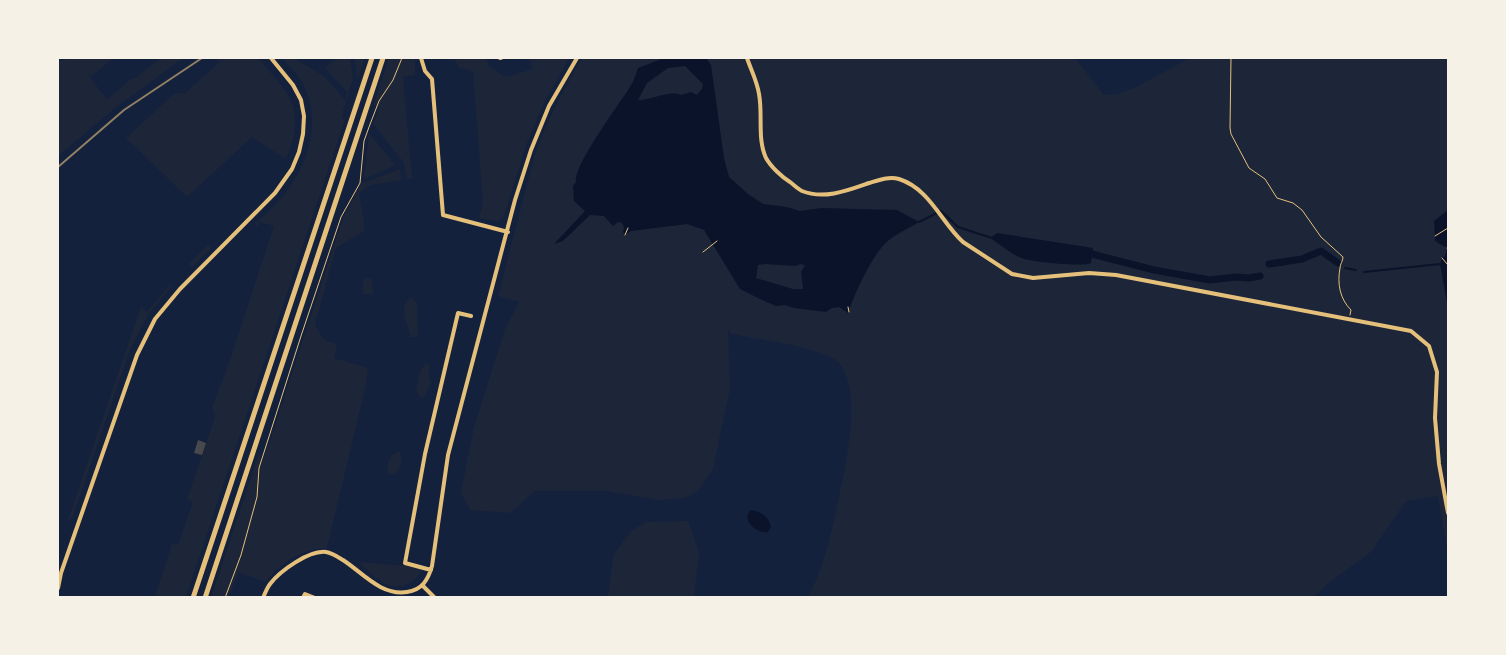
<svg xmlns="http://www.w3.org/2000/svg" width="1506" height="655" font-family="'PT Sans Narrow',sans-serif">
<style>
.green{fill:#1d2539}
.water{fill:#0b132b;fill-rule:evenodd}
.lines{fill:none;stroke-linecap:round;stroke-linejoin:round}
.stream{stroke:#0b132b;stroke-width:2}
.canal{stroke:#0b132b;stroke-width:7}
.building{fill:#48494c}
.path{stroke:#e5c07b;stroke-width:1}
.minor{stroke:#e5c07b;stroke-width:4}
.secondary{stroke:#e5c07b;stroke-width:5}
.rail{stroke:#918062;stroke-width:2}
</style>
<rect width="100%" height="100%" fill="#14213d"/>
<path class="green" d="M65,58h49l-24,19 17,23 25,-22 2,1 27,-21h22l-68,50 -57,48v-95l7,-1z
M216,58h42c32,37 49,50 28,101l-34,-22 -65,60 -61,-59 49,-45h10l35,-31z
M282,58h12l31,19 20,23 2,-8 -22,-24 13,-10h12l3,20 -11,37 1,4h2l-159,478h-31l17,-53 6,1 15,-43 -6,-3 28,-82 -3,-10 16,-41 46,-140 -14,-4 -3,5 -2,-3c9,-8 18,-16 25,-24 26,-31 42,-73 25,-112 -5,-12 -15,-21 -23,-30z
M355,58h10l-8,22v-1z
M389,58h26v17l-12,2 9,102h-5l-3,-16 -31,-39 5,-13 -4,-7z
M455,58h31l3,9 17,10 27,-8 -4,-11h40l-25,45 -17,40 -24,75 -6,3 -18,-3 4,-16 -10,-131 -15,-4z
M582,58h493l29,37 13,-1 17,-6 56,-30h258v498l-10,-60 -32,5 -35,51 -41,30 -16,15h-506c4,-8 8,-16 11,-24 8,-21 13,-44 18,-66 7,-35 28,-117 1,-145 -14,-14 -85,-24 -107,-28l-3,-5 2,59 -17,81 -15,22 -13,7 -27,2 -51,-9h-72l-25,22 -40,-3 -9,-18 13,-65 31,-98 14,-27 -21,-6 37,-142c12,-34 29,-65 47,-96z
M369,133l26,32 -31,14z
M400,169l1,11 -30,5 -12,8 6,37 -29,18 -21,76c6,12 7,17 22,20l-3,14 34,10 -2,16 -39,164c-24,0 -48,15 -61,34l-28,-10 -9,25 -18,1 48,-145 3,9 9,-24 72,-220 18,-34z
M208,245l3,3 -19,19 -3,-3z
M364,278l8,1 1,15h-11z
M171,284l1,2 -25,30 -18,36 -57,167 -4,1 73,-213 6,5z
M411,297l6,6 1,34h-8c0,-13 -14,-27 1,-40z
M427,363l3,4 -2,6 3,10 -7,14 -3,1 -5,-7c2,-9 2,-22 11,-28z
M397,452h3c3,9 2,18 -8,23l-4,-2c-2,-10 1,-16 9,-21z
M688,521l11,31 -5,45h-86l6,-43 18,-24 14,-8z
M358,562l65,5c-6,16 -23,25 -39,16 -9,-5 -18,-14 -26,-21z"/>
<path class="water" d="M664,58h42l5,7 13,93 5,19 19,17 15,10 24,3 13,4 22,-3 75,2 22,12c-11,7 -27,13 -35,23 -13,13 -30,50 -36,68l-9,-6 -7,1 -6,4 -32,-4 -9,-3 -9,1 -16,-7 -20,-10 -36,-59 -17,-6 -56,7 -6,4 -2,-3 1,-5 -2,-4 -4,-1 -5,4 -9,-10 -14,-1 -27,26 -9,3 31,-33 -11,-10 -1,-15 3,-4c-3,-16 44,-79 54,-95 4,-6 6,-13 8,-19zM685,66l18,18 -1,5 -5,6 -6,-3 -10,3c-11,-5 -29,5 -43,5l9,-17 21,-15zM765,264l31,2 4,-2 5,1 -4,7 2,17h-10l-37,-11 2,-13z
M1448,210v98l-8,-44 2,-6 3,-2 2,-8 -12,-7 -1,-20z
M997,233l96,15 -2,15c-10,4 -56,-1 -67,-4 -12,-4 -24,-15 -34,-21z
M751,510c10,1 18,7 20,17l-3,5c-11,2 -28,-12 -17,-22z"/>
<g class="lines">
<path class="stream" d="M919,222l22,-11 17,16 34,11
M1345,268l11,2
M1364,272l76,-8"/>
<path class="canal" d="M1092,254l62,16 56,10 26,-3 13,1 11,-2
M1269,264l33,-5 19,-8 17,12"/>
</g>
<path class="building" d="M198,440l8,3 -4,12 -8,-2z"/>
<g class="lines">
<path class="path" d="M1231,58l-1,70 1,6 18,34 16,11 12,19 16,5 9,7 19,27 22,20c0,4 -3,7 -3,11 -3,16 0,31 11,42l-1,5
M625,235l3,-7
M1435,236l13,-8
M1447,248h1
M703,252l14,-11
M1442,258l6,7
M848,307l1,5
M225,598l16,-43 16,-58 2,-29 42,-132 40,-119 19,-34 4,-42 5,-14 10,-26 14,-21 9,-22"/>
<path class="minor" d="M421,58l4,13 7,8 11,136 65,17
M500,58h1
M747,58c4,12 10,23 12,36 4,20 -2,45 7,64 5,9 16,19 24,24 4,3 8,7 12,9 22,9 47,-1 67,-8 10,-3 20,-7 30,-4 31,10 42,43 64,63l49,32 21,4 56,-5 27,2 295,56 18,15 8,26 -2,46 4,46 9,49
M431,570l-26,-7 20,-109 33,-141 13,3
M422,585l13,13
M58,588l3,-15 76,-218 18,-36 25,-30 95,-96 17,-24 7,-17 4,-18 1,-18 -3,-16 -8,-15 -22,-27
M263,598c2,-5 4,-10 7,-14 10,-13 39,-34 56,-32 6,1 12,5 17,8 20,13 38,36 64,32 15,-2 21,-12 25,-26l16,-111 67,-255 16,-50 18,-44 28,-48
M303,598l2,-4 10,4"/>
<path class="secondary" d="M193,598l179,-540
M205,598l178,-540"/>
<path class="rail" d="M58,167l66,-57 78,-52"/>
</g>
<rect width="1506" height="655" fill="none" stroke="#f6f1e7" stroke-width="118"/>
</svg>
